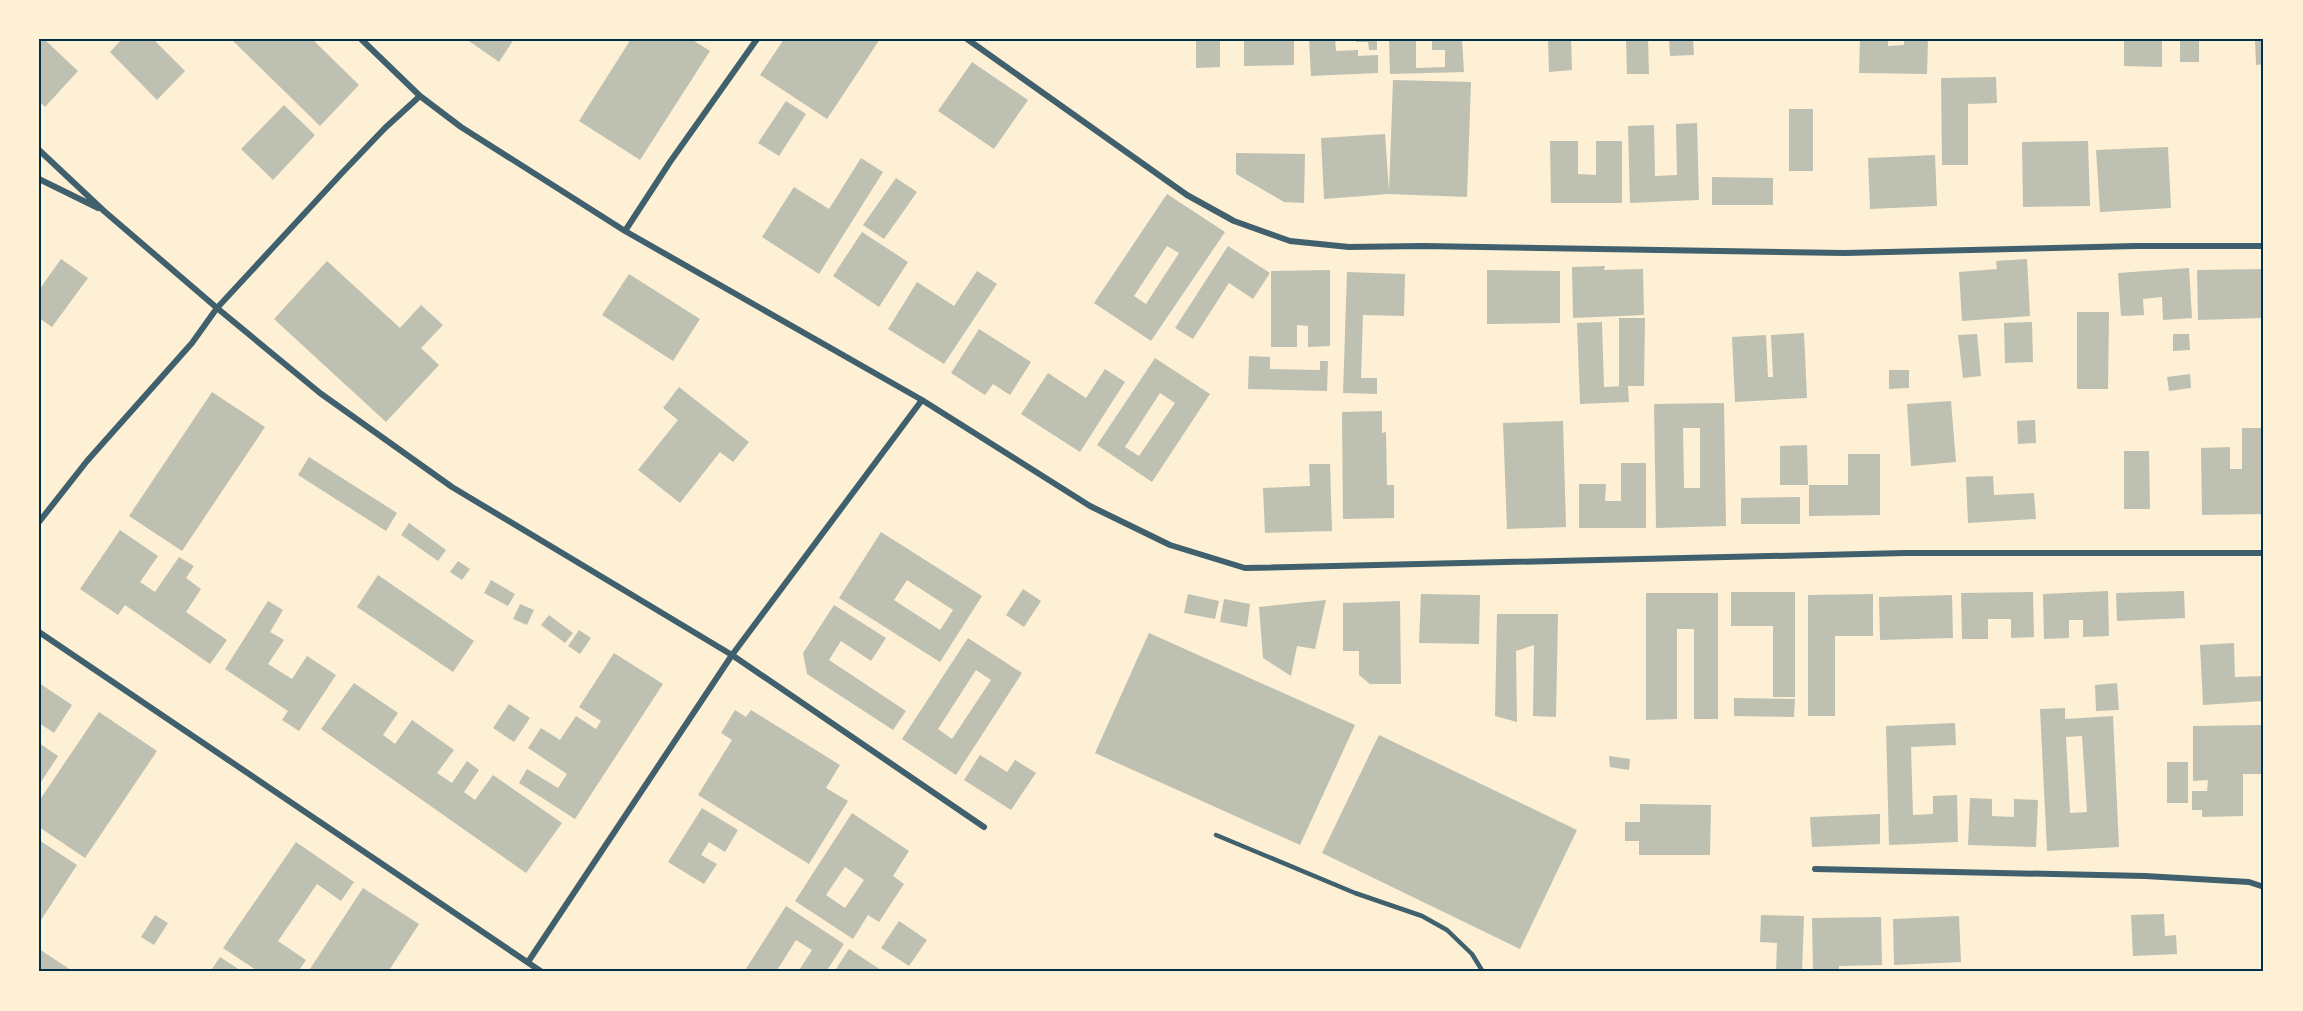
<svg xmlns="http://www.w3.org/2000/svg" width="2303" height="1011" font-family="Helvetica,sans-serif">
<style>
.building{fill:#bec0b2;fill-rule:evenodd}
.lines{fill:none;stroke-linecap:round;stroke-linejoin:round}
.service{stroke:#3f606c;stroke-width:4.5}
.minor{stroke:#3f606c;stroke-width:6}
.neatline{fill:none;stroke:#003049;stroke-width:2}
</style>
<rect width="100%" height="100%" fill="#fdf0d5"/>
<path class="building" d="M39,39h5l34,32 -33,36 -6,-6z
M122,39h31l32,32 -28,29 -47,-48z
M231,39h81l47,46 -39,41z
M466,39h48l-15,23z
M631,39h60l19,12 -70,109 -61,-39z
M784,39h96l-53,80 -67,-44z
M1196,39h24v28l-24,1z
M1244,39h50v26l-50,1z
M1309,39h26l1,12 22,-1v6l20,-1v18l-67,3z
M1356,39h21v11h-8l-1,-8h-12z
M1389,39h27v29l29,-1v-17h-13v-11h30l2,33 -74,2z
M1548,39h23l1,31 -23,2z
M1626,39h22l1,35h-22z
M1669,39h24l1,16 -24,1z
M1860,39h28v7l16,-1v-6h24l-1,35 -68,-1z
M2180,39h19v23h-19z
M2255,39h9v25l-8,1z
M2124,40h38v27l-38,-1z
M972,62l56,38 -34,49 -56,-38z
M1996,77l1,26 -29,1v61h-26l-1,-87z
M1393,80l78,2 -4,115 -78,-3 -65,5 -3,-61 64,-4 4,58z
M786,101l20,13 -27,42 -21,-13z
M284,105l31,30 -42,45 -32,-31z
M1789,109h24v62h-24z
M1697,123l2,77 -69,3 -2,-77 26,-1 1,51 22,-1 -1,-51z
M1550,141h28v33l18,1v-34h26v62h-71z
M2088,141l2,65 -67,1 -1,-65z
M2168,147l3,61 -71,4 -4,-62z
M1236,153l69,1 -1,49 -20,-1 -48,-28z
M1935,155l2,51 -67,3 -2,-51z
M861,158l22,14 -64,102 -57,-37 32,-50 35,22z
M1712,177l61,1v27h-61z
M896,178l21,14 -33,47 -21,-14z
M1167,194l58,38 -74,109 -57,-38zM1167,246l12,7 -33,51 -12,-8z
M862,232l46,30 -29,45 -46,-31z
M1228,246l42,27 -17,26 -24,-16 -36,56 -18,-11z
M61,259l27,19 -36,49 -13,-9v-28z
M2027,259l3,57 -68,5 -3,-49 38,-3 -1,-8z
M327,261l73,67 21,-23 22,20 -22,23 18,17 -53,57 -112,-103z
M1605,266l-1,4 39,-1 1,46 -71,3 -1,-51z
M2189,268l3,50 -29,2 -1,-23 -19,2 1,16 -23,1 -3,-43z
M2264,269v49l-66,2 -1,-50z
M1330,270v76l-22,1v-21l-11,-1v22h-26v-76z
M1487,270l73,1v52l-73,1z
M977,271l20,13 -53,80 -56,-35 29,-47 37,24z
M1347,272l58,2 -1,42 -41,-1 -2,63h16v16l-34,-1z
M629,274l71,45 -27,42 -71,-46z
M2077,312h32l-1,77h-31z
M1619,318h26l-1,68h-16l1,16 -49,2 -3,-81 25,-1 2,65 21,-1h-6z
M2032,322l1,40 -28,1 -1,-40z
M979,329l52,33 -21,33 -17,-11 -8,11 -34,-22z
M1804,333l3,65 -72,4 -3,-65 34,-2 2,42h5l-2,-42z
M1977,334l4,42 -18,2 -5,-43z
M2173,334h16l1,16 -17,1z
M1249,356l21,1v12l50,1v-9h8l-1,30 -79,-2z
M1155,358l55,36 -58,88 -55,-37zM1160,393l15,10 -36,53 -14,-9z
M1105,369l20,13 -45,70 -59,-38 27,-41 38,25z
M1889,370h20v18l-20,1z
M2190,374l1,14 -22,3 -2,-14z
M679,387l70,55 -16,20 -13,-10 -40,51 -42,-33 40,-50 -15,-12z
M212,392l53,35 -83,124 -53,-35z
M1951,401l5,61 -45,4 -4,-62z
M1724,403l2,123 -70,2 -2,-124zM1683,428h17v60h-16z
M1382,411v22l4,-1 1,53h7v33l-51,1 -1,-107z
M2035,420l1,23 -18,1 -1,-23z
M1563,421l3,106 -59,2 -4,-106z
M2242,428h22v86l-62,1 -1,-67 29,-1v22h12z
M1807,445l1,40h-28v-39z
M2124,451h25l1,58h-26z
M1848,454h32v61l-71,1v-31h39z
M309,457l88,56 -11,18 -88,-56z
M1621,463h25v65h-67v-44h27l-1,17h16z
M1309,464h21l2,67 -67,2 -2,-45 47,-2z
M1993,476l1,19 40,-2 2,26 -68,4 -2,-46z
M1800,497v27h-59v-26z
M409,523l37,27 -8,11 -37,-26z
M120,530l38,26 -18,26 15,10 24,-35 15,9 -8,12 15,11 -15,23 41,28 -17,24 -85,-59 -7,10 -38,-26z
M881,532l101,64 -42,66 -101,-64zM907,580l46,30 -13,20 -46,-30z
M458,561l12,8 -8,11 -12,-8z
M378,575l96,66 -21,31 -96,-65z
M491,580l24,14 -7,12 -24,-13z
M1023,589l18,12 -17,26 -18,-12z
M2108,591l1,45 -26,1v-17h-14v18l-25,1 -1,-45z
M2184,591l1,27 -68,3 -1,-28z
M1731,592h64v105h-22v-71h-42z
M2033,592l1,45 -23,1v-19h-23v20h-26l-1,-46z
M1646,593h72v126h-24v-90h-17v90l-31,1z
M1188,594l31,7 -4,18 -31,-6z
M1421,594l59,1 -1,49 -60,-1z
M1873,594v42h-38v80h-27v-121z
M1952,595l1,43 -73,2 -1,-43z
M1224,599l26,5 -3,23 -27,-5z
M1326,600l-11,49 -18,-3 -6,30 -28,-18 -4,-51z
M268,601l15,9 -13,22 14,8 -16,24 24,15 15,-23 29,19 -37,56 -17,-11 6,-9 -63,-42z
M1400,601l1,83h-31l-11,-9v-24h-16v-48z
M520,604l14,6 -7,15 -14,-6z
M834,605l52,33 -15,23 -30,-20 -12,19 77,51 -13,19 -86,-56 -4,-21z
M1497,614h61l-2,103 -23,-1 1,-71 -18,6 1,71 -22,-6z
M549,615l24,18 -8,10 -24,-18z
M579,630l12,8 -11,16 -12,-8z
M1149,633l206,92 -55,120 -205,-92z
M968,638l54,35 -66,102 -54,-36zM976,670l15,10 -39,59 -14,-10z
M2234,643l1,34 29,-1v25l-61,4 -3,-60z
M614,653l49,31 -88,135 -56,-36 8,-14 31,19 9,-14 -39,-26 13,-20 19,12 16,-24 20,13 5,-8 -22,-14z
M39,683l33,22 -18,28 -15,-10z
M354,683l44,30 -15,22 12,9 17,-24 42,30 -17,23 15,10 15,-22 12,9 -15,22 11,8 18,-25 69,48 -36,50 -205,-144z
M2117,683l2,27 -23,1 -1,-26z
M1734,698l61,1 -1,18 -60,-1z
M509,704l21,14 -16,24 -21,-14z
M2065,708v11l48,-3 6,131 -72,4 -7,-142zM2082,736l5,76 -17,1 -4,-76z
M735,710l11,7 5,-7 89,55 -14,23 22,13 -39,63 -111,-69 34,-55 -11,-7z
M99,712l58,39 -72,107 -46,-31v-26z
M1955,723l1,22 -45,2 2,68 20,-1v-18l24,-1 1,47 -69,3 -3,-119z
M2264,725v49h-21v42l-41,1v-7h-10v-19h15l1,-11 -15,1v-55z
M1379,735l198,95 -57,119 -198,-96z
M39,743l19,13 -19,29z
M980,755l27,17 8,-12 21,13 -25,37 -47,-30z
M1609,756l21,3 -1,11 -19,-3z
M2167,762h21v41h-21z
M1970,798l22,1v17l22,1v-18l24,1 -2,47 -68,-2z
M1640,804l71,1 -1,50h-71v-14h-14v-19h15z
M702,808l36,22 -13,22 -16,-10 -8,13 16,9 -13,20 -36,-22z
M852,813l57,38 -16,25 11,8 -25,38 -11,-7 -15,24 -58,-38zM845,867l19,13 -19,28 -19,-13z
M1880,814v30l-68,3 -2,-30z
M39,840l38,25 -38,58z
M296,842l58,40 -13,19 -24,-17 -39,57 28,19 -8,12h-39l-36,-24z
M363,888l56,36 -31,48h-80z
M786,906l58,38 -18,28h-28l14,-22 -16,-10 -20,32h-32z
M2164,914l1,22 11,-1 1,19 -44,2 -2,-41z
M155,915l13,8 -14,22 -13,-8z
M1761,915l43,1 -2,56h-26l1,-29 -17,-1z
M1959,916l2,46 -67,3 -1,-46z
M1881,917l1,48 -43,1v6h-26l-1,-54z
M899,921l28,19 -18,26 -28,-18z
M39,949l35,23h-35z
M849,949l35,23h-50z
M220,957l23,15h-33z"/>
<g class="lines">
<path class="service" d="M1216,835l139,58 67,23 25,14 25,24 11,18"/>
<path class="minor" d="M361,39l59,57 41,31 164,104 297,169 168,106 80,39 75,23 660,-15h359
M967,39l220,156 47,26 56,20 59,6 74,-1 422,7 291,-7h128
M39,150l65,61 113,97 103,85 132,94 280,168 252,172
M39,179l59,29
M625,231l45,-69 87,-123
M39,522l48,-61 105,-118 25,-35 124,-134 44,-46 35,-32
M39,632l503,340
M1815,869l330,7 104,6 15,5
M528,962l204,-307 190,-255"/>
</g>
<rect width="2303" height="1011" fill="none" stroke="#fdf0d5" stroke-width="81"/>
<rect x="40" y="40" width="2222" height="930" class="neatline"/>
</svg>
